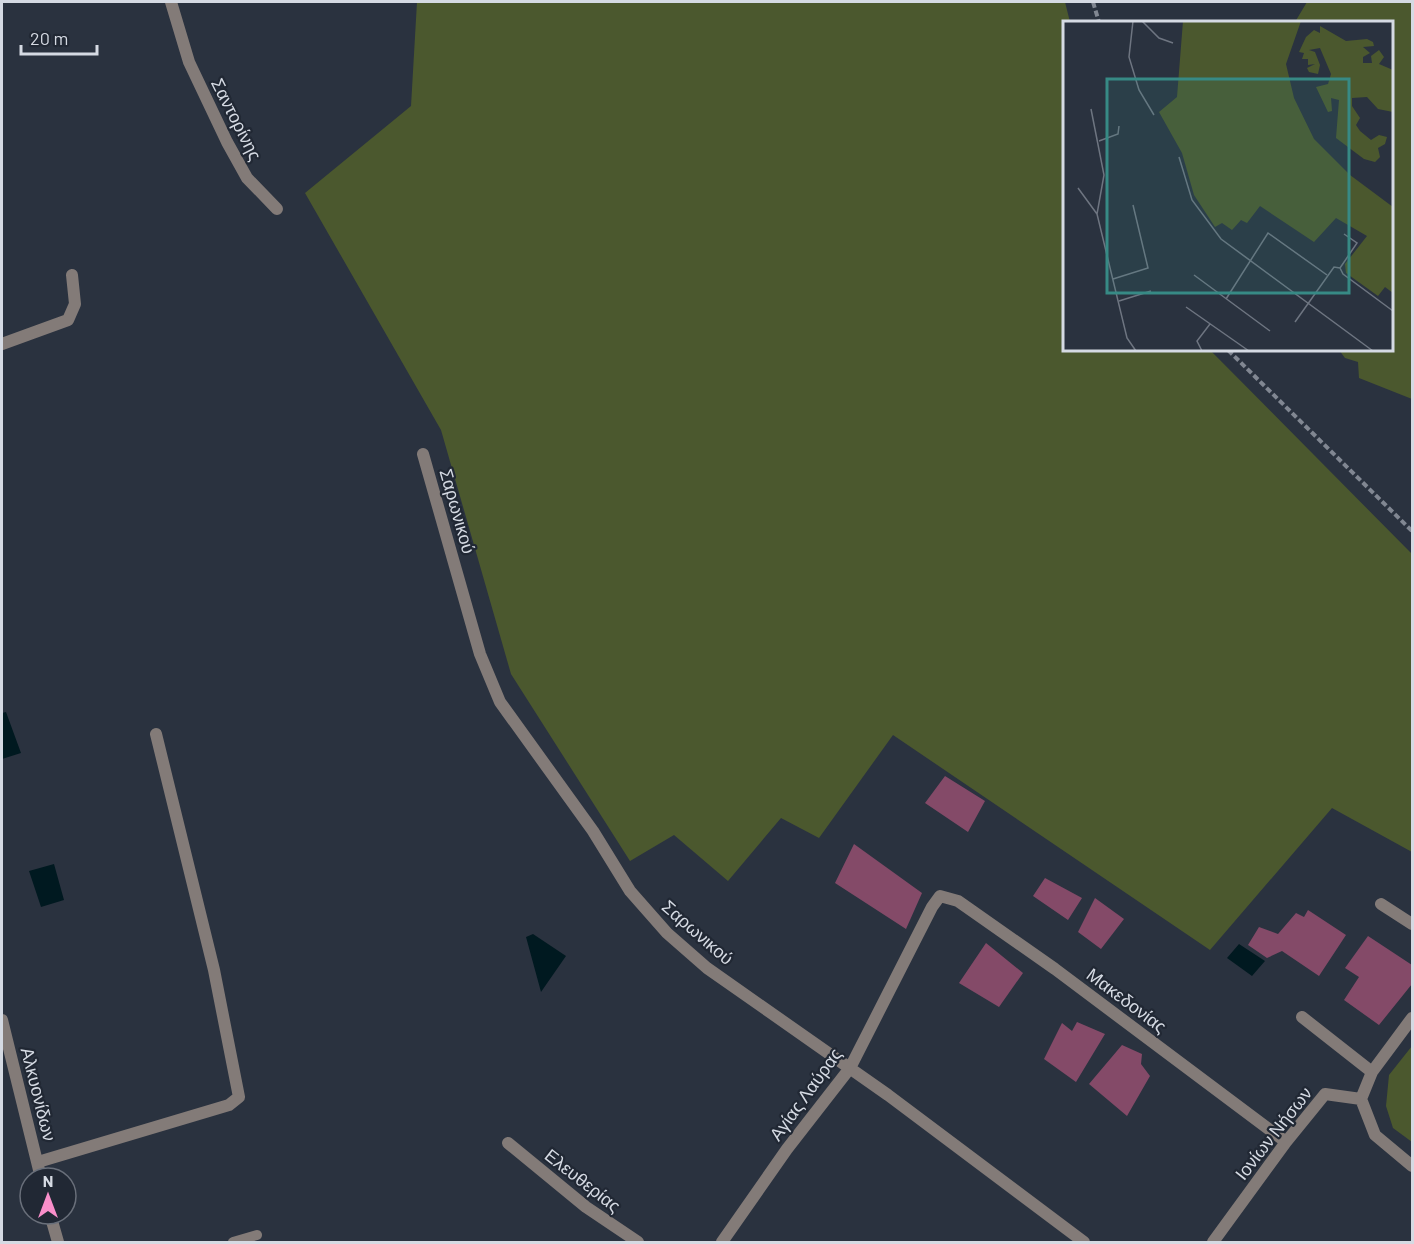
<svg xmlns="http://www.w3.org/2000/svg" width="1414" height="1244" font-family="Barlow,sans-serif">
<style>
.green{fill:#4b582e}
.water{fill:#001920}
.building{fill:#844a68}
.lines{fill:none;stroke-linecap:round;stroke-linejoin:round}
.path{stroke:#818792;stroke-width:4;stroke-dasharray:6 3;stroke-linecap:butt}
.lane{stroke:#837b78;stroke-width:10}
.street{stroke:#837b78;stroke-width:12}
.labels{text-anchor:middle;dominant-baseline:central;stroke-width:4.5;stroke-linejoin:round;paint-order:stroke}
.street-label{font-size:18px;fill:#d5dae3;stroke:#212834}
.inset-road{fill:none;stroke:#6e7581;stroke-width:1.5}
.view{fill:#378a85;fill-opacity:0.15;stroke:#378a85;stroke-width:3}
.inset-edge{fill:none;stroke:#d5dae3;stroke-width:3}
</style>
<rect width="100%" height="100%" fill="#2a323f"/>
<path class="green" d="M417,2h648l5,20h-6v328h146l202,204v298l-80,-44 -122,142 -317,-215 -74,103 -38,-20 -53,63 -54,-46 -44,26 -119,-187 -70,-244 -136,-237 106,-87z
M1307,2h105v397l-53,-21 -1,-16 -13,-4 -6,-8h53v-328h-97z
M1412,1046v96l-19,-14 -7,-22 3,-31z"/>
<path class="water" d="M6,712l15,41 -19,6v-46z
M54,864l10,36 -23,7 -12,-36z
M533,934l33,22 -25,36 -15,-55z
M1239,944l26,17 -13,15 -25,-18z"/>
<path class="building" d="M945,776l40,25 -17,31 -43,-29z
M854,844l68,49 -16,36 -71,-46z
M1045,878l37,20 -14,22 -35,-24z
M1095,898l29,21 -23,30 -23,-17z
M1308,910l38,25 -27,41 -37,-25 -15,7 -19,-13 11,-18 19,7 18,-21 8,4z
M1368,936l44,29v19l-33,41 -35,-25 15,-23 -14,-9z
M986,943l37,30 -24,34 -40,-24z
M1077,1022l28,12 -29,48 -32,-23 18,-36 10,8z
M1122,1045l20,9 -1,10 9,12 -23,40 -38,-32z"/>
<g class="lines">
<path class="path" d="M1093,2l6,20
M1228,350l184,181"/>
<path class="lane" d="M233,1242l24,-7"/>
<path class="street" d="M171,2l18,60 38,80 20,36 30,31
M2,344l66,-24 7,-16 -3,-29
M423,454l57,200 20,48 93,129 37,60 37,42 40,35 181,127 196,147
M1381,904l31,20
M1302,1017l70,55
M2,1020l39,158
M1361,1099l11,-27 40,-54
M1361,1099l14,36 37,31
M508,1143l78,64 52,35
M38,1162l191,-57 10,-8 -25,-127 -58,-236
M50,1214l8,28
M722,1242l65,-93 63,-81 82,-161 8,-11 18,5 97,68 231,173
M1213,1242l73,-100 39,-48 36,5"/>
</g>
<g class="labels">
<g class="street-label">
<text transform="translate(237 119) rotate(63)">Σαντορίνης</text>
<text transform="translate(458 511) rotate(74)">Σαρωνικού</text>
<text transform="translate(698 932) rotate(41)">Σαρωνικού</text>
<text transform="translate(1127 1000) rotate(37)">Μακεδονίας</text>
<text transform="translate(39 1094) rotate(76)">Αλκυονίδων</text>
<text transform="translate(805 1094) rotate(-54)">Αγίας Λαύρας</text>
<text transform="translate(1273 1133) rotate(-52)">Ιονίων Νήσων</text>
<text transform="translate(583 1180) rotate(38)">Ελευθερίας</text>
</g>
</g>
<g transform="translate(1063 21)">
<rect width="330" height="330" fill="#2a323f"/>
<path d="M120,0h118l-15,43 8,34 20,41 36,36 43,32v86l-8,-6 -7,9 -32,-23 -1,-9 22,-28 -31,-18 -22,24 -54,-36 -13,17 -6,-3 -9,10 -10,-7 -7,4 -21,-32 -12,-42 -23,-41 18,-15zM257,5l26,15 21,-2 6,3 1,4 -11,1 7,6 -7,4v6h9l-1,-7 8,-6 5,7 -5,7 14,6v42l-15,-3 -11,-12 -15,1v8l8,12 -4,7 4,6 11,9 8,-5 8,2 -2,7 -7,4 2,9 -5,5 -11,-3 -28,-21 3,-38 -8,-2 1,13 -4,1 -12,-25 12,-3 3,-10 -11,-26 -11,2 6,2 5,13 -2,9 -9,-2 -2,-4 8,-4 -7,1v-6h-6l2,-6 -5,-1 7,-15 8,-7 6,3z" fill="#4b582e"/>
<path class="inset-road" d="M70,0l-4,36 10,33 15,25M79,0l17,17 14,5M28,88l13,66 -7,39 30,124 9,13M36,120l19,-7 1,-8M116,136l13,43 29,39 152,112M15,167l19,26M277,247l3,6 50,37M277,247l17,-25 -13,-9M131,254l76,56M50,258l35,-11 -15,-63M163,278l42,-66 59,42M56,280l32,-10M123,286l63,44M232,301l39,-55 6,1M139,330l-5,-10 13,-17"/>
<path class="view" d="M44,58h242v214h-242z"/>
<rect width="330" height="330" class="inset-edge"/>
</g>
<rect width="1414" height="1244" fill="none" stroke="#d5dae3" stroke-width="6"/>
<g transform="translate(48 1196)"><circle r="28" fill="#212834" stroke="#696f7a" stroke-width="1.5"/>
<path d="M0-4.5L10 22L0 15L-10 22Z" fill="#f98fca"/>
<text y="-9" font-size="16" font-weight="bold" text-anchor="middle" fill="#d5dae3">N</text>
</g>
<path d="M21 45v9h76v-9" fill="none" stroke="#d5dae3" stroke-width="3"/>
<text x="30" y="45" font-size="18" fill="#d5dae3" stroke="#212834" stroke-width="4.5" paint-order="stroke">20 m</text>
</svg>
